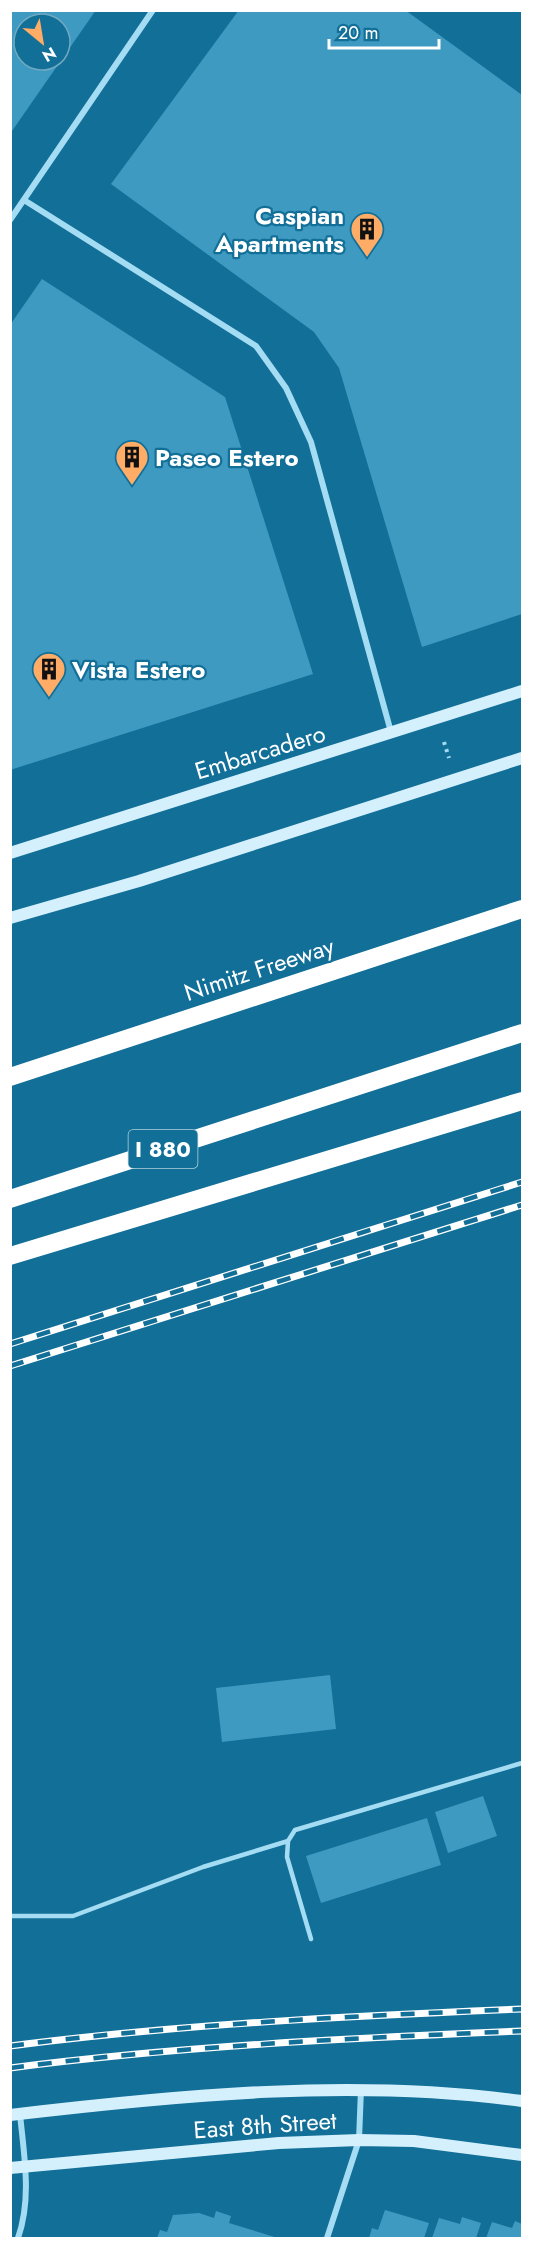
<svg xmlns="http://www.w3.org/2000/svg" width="533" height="2249" font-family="Jost,sans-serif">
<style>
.building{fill:#3f9ac1;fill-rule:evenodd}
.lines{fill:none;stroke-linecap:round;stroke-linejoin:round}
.path{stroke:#a4dcf3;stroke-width:4;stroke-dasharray:3 4.5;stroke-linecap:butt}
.service{stroke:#a4dcf3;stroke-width:4.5}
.minor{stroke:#a4dcf3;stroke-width:6}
.secondary{stroke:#d4f0fd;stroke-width:12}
.motorway{stroke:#fff;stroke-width:18}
.rail-casing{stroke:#fff;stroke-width:7}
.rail{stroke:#126f98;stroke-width:4.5;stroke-dasharray:14;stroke-linecap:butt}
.labels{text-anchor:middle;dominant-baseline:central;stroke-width:4.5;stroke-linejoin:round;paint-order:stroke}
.shield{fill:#126f98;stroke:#b8d4e0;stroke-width:1.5}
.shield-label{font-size:22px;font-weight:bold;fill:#fff}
.poi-label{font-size:24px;font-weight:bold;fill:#fff;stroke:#126f98;text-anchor:start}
.street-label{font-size:24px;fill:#fff;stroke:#126f98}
</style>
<rect width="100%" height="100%" fill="#126f98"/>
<path class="building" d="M10,10h86l-84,121 -2,-1zM24,24h36v36h-36z
M239,10h166l117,85v519l-100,33 -83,-279 -25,-36 -203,-148z
M42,279l183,118 88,277 -303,96v-445z
M330,1675l6,54 -114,13 -6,-54z
M483,1796l14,40 -49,17 -13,-41z
M427,1818l14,47 -120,38 -15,-47z
M385,2210l44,13 -5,15h-55l3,-10 6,2z
M216,2211l15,5 -2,7 49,15h-121l3,-8 7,2 6,-17 26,-2 15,5z
M462,2217l19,6 -5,15h-44l7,-20 21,6z
M515,2221l7,3v14h-36l6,-16 20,6z"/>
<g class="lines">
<path class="path" d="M444,742l5,16"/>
<path class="service" d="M10,1916h63l130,-49 85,-26
M311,1939l-24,-82 1,-16 7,-11 227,-67"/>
<path class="minor" d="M24,200l232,146 30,42 25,54 80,290
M10,220l143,-210
M18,2238c14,-40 6,-82 2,-124
M327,2238l32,-98 2,-51"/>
<path class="secondary" d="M10,853l512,-162
M10,918l129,-37 383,-123
M10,2115c170,-20 343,-37 512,-14
M10,2168l269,-25 80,-3 55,1 108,14"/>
<path class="motorway" d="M10,1077l512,-168
M10,1199l512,-166
M10,1256l512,-155"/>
<defs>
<path id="rail" d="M10,1344l512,-162
M10,1366l512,-161
M10,2046c170,-22 342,-30 512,-37
M10,2068c170,-22 342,-30 512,-37"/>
</defs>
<use href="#rail" class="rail-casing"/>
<use href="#rail" class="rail"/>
</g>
<defs>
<symbol id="building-pin" viewBox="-11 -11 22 30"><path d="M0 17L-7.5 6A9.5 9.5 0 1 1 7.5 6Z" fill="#ffac66" stroke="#126f98"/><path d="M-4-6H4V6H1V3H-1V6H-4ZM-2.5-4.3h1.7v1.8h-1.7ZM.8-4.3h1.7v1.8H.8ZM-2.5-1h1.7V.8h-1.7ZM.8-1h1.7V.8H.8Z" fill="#111"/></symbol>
</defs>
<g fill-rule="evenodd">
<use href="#building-pin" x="348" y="210" width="38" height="52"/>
<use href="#building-pin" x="113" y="438" width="38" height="52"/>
<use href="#building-pin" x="30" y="650" width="38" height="52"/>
</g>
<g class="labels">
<rect class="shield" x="128.5" y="1130" width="69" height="38" rx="4.5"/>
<g class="shield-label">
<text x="163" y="1149">I 880</text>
</g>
<g class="poi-label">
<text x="344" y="215" text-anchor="end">Caspian<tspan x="344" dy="28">Apartments</tspan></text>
<text x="155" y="457">Paseo Estero</text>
<text x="72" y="669">Vista Estero</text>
</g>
<g class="street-label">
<text transform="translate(260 752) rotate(-17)">Embarcadero</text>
<text transform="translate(259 969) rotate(-18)">Nimitz Freeway</text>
<text transform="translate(265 2125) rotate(-4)">East 8th Street</text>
</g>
</g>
<rect width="533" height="2249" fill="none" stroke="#ffffff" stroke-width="24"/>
<g transform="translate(42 42) rotate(150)"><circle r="28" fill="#126f98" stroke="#71a9c1" stroke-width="1.5"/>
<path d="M0-4.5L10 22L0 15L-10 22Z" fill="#ffac66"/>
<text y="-9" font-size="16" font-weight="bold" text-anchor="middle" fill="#ffffff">N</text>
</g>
<path d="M329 39v9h110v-9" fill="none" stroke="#ffffff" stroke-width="3"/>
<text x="338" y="39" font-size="18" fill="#ffffff" stroke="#126f98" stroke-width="4.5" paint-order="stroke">20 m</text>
</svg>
